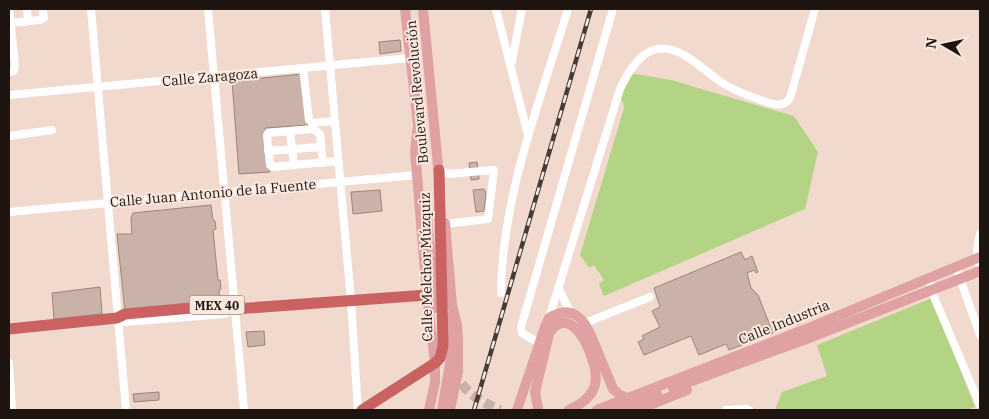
<svg xmlns="http://www.w3.org/2000/svg" width="989" height="419" font-family="'IBM Plex Serif',serif">
<style>
.green{fill:#b3d485}
.building{fill:#cab2a8;stroke:#9b847b}
.lines{fill:none;stroke-linecap:round;stroke-linejoin:round}
.major-tunnel{stroke:#c8b2a8;stroke-width:10;stroke-dasharray:10 5;stroke-linecap:butt}
.minor{stroke:#fff;stroke-width:8}
.major{stroke:#dfa1a1;stroke-width:10}
.highway{stroke:#ca6262;stroke-width:11}
.rail-casing{stroke:#473b36;stroke-width:4.5}
.rail{stroke:#fce8df;stroke-width:2.5;stroke-dasharray:8;stroke-linecap:butt}
.labels{text-anchor:middle;dominant-baseline:central;stroke-width:4;stroke-linejoin:round;paint-order:stroke}
.shield{fill:#fce8df;stroke:#61544f;stroke-width:1}
.shield-label{font-size:12px;font-weight:bold;fill:#1e1511}
.street-label{font-size:14px;fill:#1e1511;stroke:#fce8df}
</style>
<rect width="100%" height="100%" fill="#f2d9ce"/>
<path class="green" d="M630,73l41,7 123,36 24,36 -13,57 -201,87 -5,-12 5,-4 -10,-15 -5,3 -9,-13 44,-147 -1,-6 -3,-3z
M932,298l43,109 -8,3h-192l7,-18 45,-16 -10,-31z"/>
<path class="building" d="M400,40l1,11 -21,3 -1,-12z
M303,74l5,51 -43,3 5,44 -31,2 -7,-93z
M477,162l2,17 -8,1 -2,-17z
M484,189l2,4 -2,18 -8,1 -3,-22z
M380,190l2,21 -29,3 -2,-22z
M211,205l2,15 2,1 1,8 -3,1 5,50h2l1,9 -2,1 1,13 -95,9 -8,-78h15l-1,-16 2,-5z
M741,252l4,8 7,-4 6,16 -2,1 -2,-3 -7,3 4,15 7,7 15,38 -44,17 -3,-6 -27,11 -8,-19 -47,19 -6,-13 6,-3 -2,-3 18,-9 -8,-16 8,-4 -6,-19z
M100,287l2,27 -48,5 -2,-26z
M264,331l1,14 -17,2 -2,-15z
M159,392v8l-25,2 -1,-8z"/>
<g class="lines">
<path class="major-tunnel" d="M454,371c9,21 26,30 46,39"/>
<path class="minor" d="M27,9l1,12
M91,9l35,401
M208,9l36,401
M325,9l26,292 7,109
M496,9l32,126
M11,23l29,-3 4,-2 -1,-9
M512,61l10,-52
M303,68l6,52 3,3 23,-2
M9,72l5,-1 1,-6 -6,-56
M9,95l401,-37
M290,131l4,34
M9,136l43,-6
M268,151l53,-4
M323,163l-3,-29 -7,-5 -45,4 -1,2 3,30 2,2 66,-6
M439,170l10,4 45,-4 -6,49 -43,5
M9,212l408,-37
M980,234l-3,15 3,18
M956,267l24,68
M930,278l1,12 49,115
M558,287l12,25
M501,293c1,-97 39,-192 67,-284
M117,318l9,4 98,-8 11,-5
M549,318l71,-229c13,-27 31,-53 64,-34 14,8 26,20 40,29 13,8 28,13 42,18 10,3 18,5 24,-4l25,-89
M585,323l65,-26
M544,346l-22,-13 -1,-6 92,-318
M9,363l3,47
M726,410l19,-1 4,1"/>
<path class="major" d="M405,9l13,116 -3,27 2,23 10,120 8,68v19l-6,28
M423,9l16,167
M426,203l9,105
M445,223l7,82 5,20 1,14v32l-8,39
M673,388l136,-50 171,-67
M538,408l-3,-16 14,-58c16,-26 33,-1 40,16 12,29 10,46 -20,60
M442,410l9,-52 1,-43
M517,410l28,-83 4,-9c29,-18 39,10 48,32 5,13 11,26 16,39l7,6 7,3
M597,410l209,-81 174,-72
M616,410l41,-16
M637,410l50,-20"/>
<path class="highway" d="M9,329l108,-11 8,-4 99,-9 11,4 192,-14
M362,410l73,-47 5,-5 3,-12 -4,-176"/>
<defs>
<path id="rail" d="M474,410l117,-401"/>
</defs>
<use href="#rail" class="rail-casing"/>
<use href="#rail" class="rail"/>
</g>
<g class="labels">
<rect class="shield" x="189.5" y="295.5" width="55" height="19" rx="4"/>
<g class="shield-label">
<text x="217" y="305">MEX 40</text>
</g>
<g class="street-label">
<text transform="translate(210 77) rotate(-5)">Calle Zaragoza</text>
<text transform="translate(417 92) rotate(-95)">Boulevard Revolución</text>
<text transform="translate(213 193) rotate(-5)">Calle Juan Antonio de la Fuente</text>
<text transform="translate(426 267) rotate(-91)">Calle Melchor Múzquiz</text>
<text transform="translate(784 322) rotate(-22)">Calle Industria</text>
</g>
</g>
<rect width="989" height="419" fill="none" stroke="#1e1511" stroke-width="20"/>
<g transform="translate(944 45) rotate(279)" stroke="#fce8df" stroke-width="4" paint-order="stroke">
<path d="M0-4L9 19L0 12L-9 19Z" fill="#1e1511"/>
<text y="-8" font-size="14" font-weight="bold" text-anchor="middle" fill="#1e1511">N</text>
</g>
</svg>
